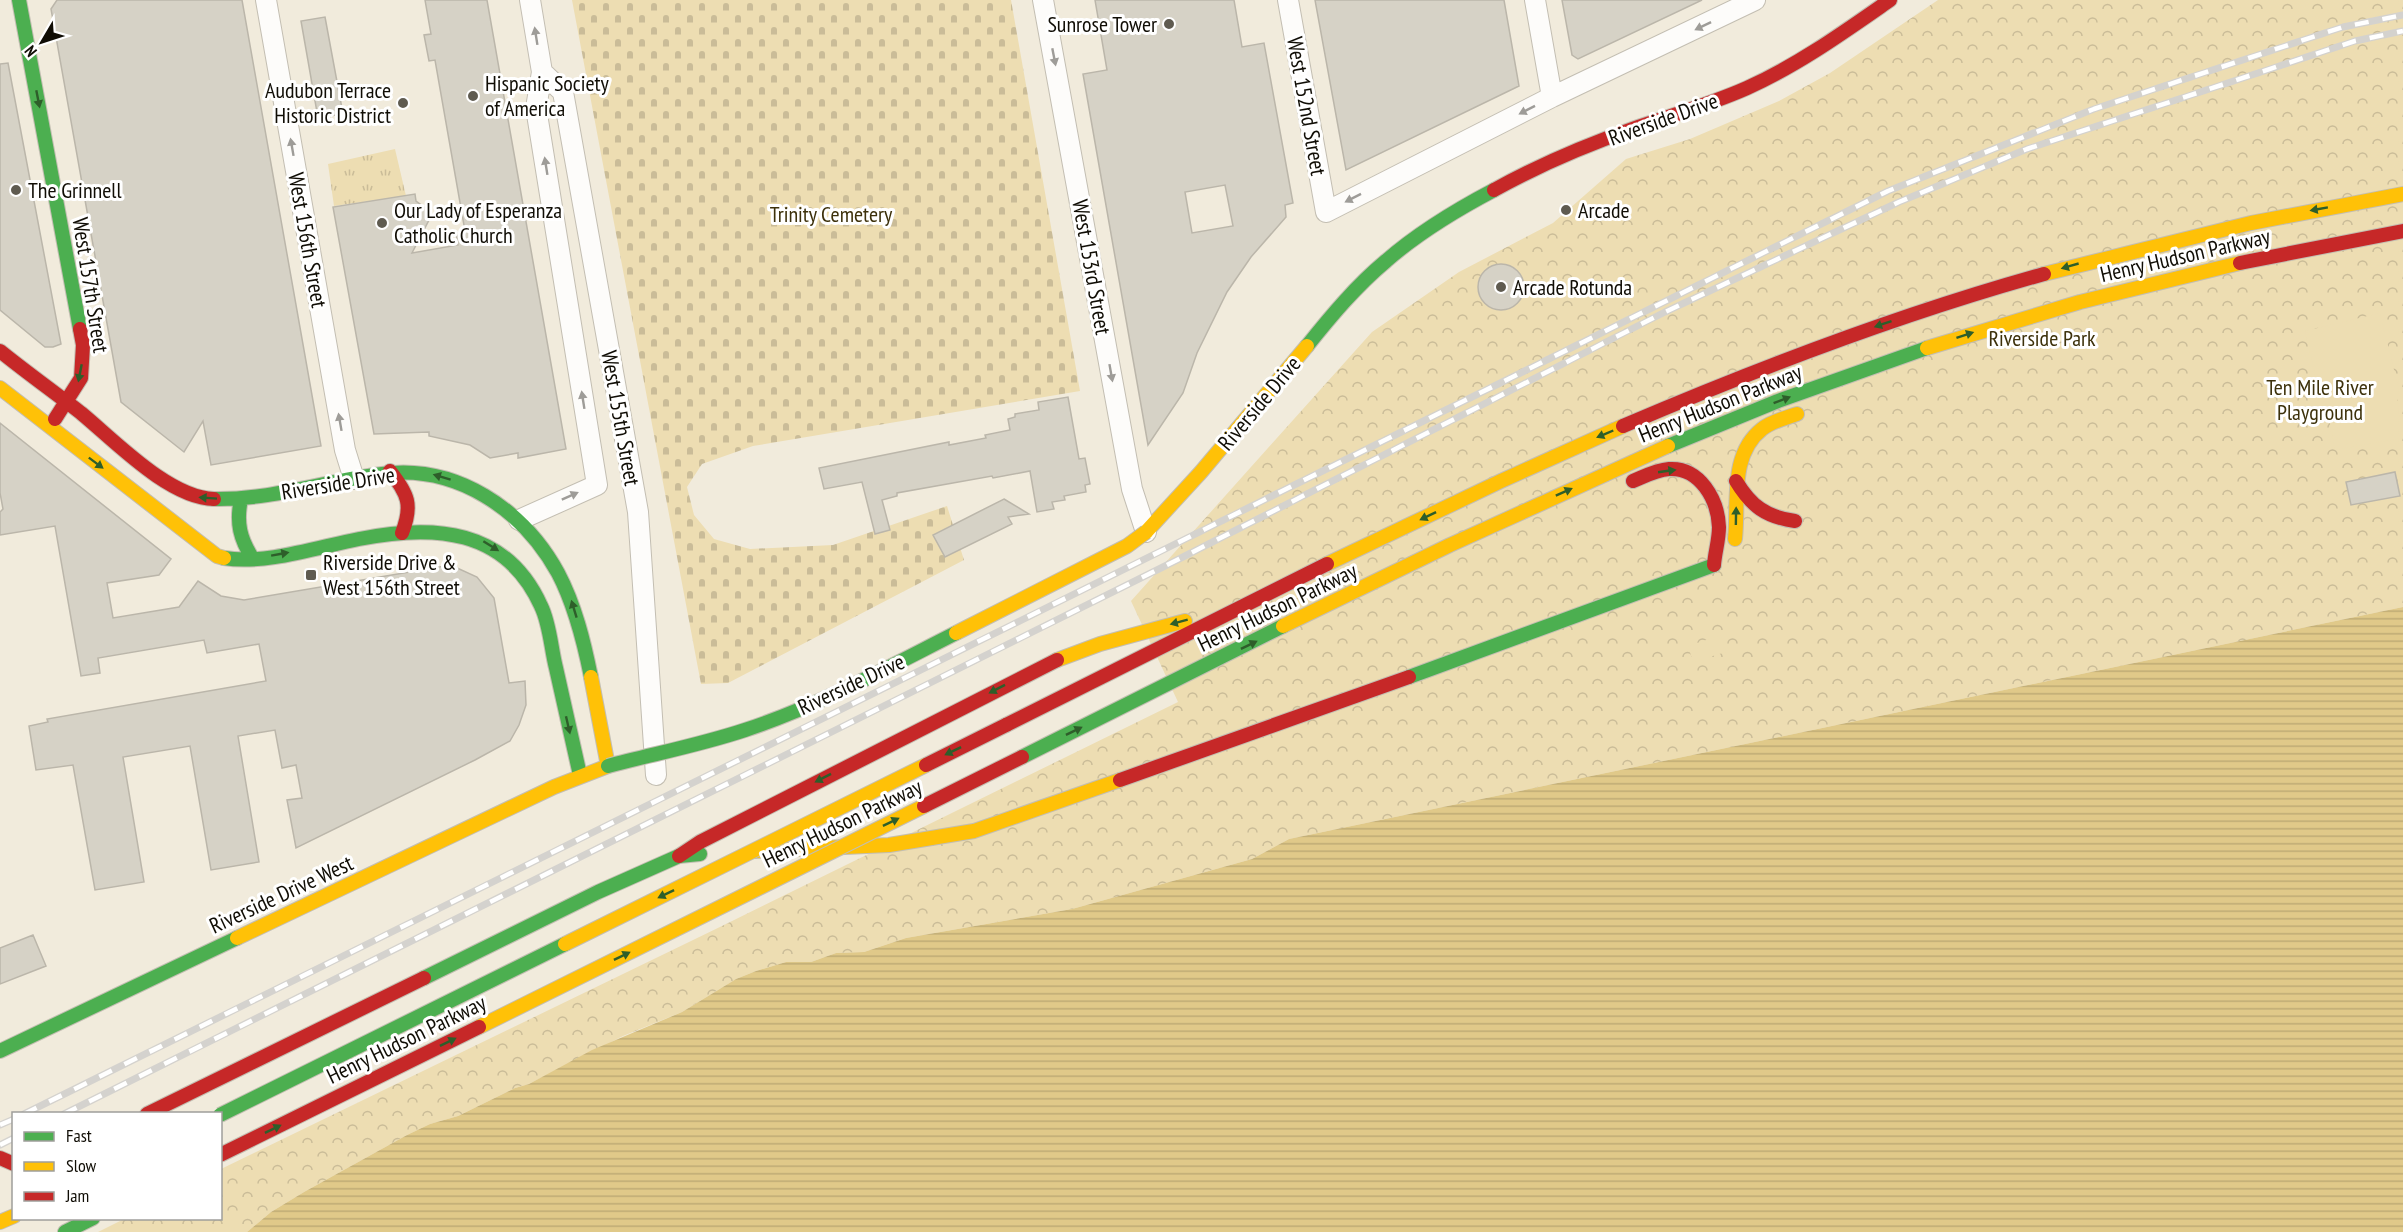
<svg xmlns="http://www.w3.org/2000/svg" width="2403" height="1232" font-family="'PT Sans Narrow',sans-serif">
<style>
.grass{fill:url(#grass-tufts)}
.forest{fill:url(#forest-crowns)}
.cemetery{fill:url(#cemetery-stones)}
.pitch{fill:#edddb2}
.water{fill:url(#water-rules)}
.building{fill:#d6d2c6;stroke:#bbb6aa;stroke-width:1.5;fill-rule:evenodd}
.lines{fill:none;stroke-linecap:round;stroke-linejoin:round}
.street-casing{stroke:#c3beb2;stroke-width:22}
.fast-casing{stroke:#c3beb2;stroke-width:16}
.slow-casing{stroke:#c3beb2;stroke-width:16}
.jam-casing{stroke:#c3beb2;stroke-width:16}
.street{stroke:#fdfcfa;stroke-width:20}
.fast{stroke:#4caf50;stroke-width:14}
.slow{stroke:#ffc107;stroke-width:14}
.jam{stroke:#c62828;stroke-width:14}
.rail-casing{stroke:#d4d2ce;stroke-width:7}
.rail{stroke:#fff;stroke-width:4.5;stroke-dasharray:14;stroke-linecap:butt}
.fast-bridge-casing{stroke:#c3beb2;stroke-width:16;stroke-linecap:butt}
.slow-bridge-casing{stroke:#c3beb2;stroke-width:16;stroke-linecap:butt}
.jam-bridge-casing{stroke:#c3beb2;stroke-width:16;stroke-linecap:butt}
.fast-bridge{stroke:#4caf50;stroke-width:14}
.slow-bridge{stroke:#ffc107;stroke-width:14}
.jam-bridge{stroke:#c62828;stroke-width:14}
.oneway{fill:#9e9c98}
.oneway2{fill:#2e5e2a}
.poi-dot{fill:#5f5b50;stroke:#fff;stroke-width:2}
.labels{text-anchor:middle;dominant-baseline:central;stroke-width:6;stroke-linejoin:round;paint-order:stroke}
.poi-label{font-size:22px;fill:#100d05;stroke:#fff;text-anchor:start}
.street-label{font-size:22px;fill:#100d05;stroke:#fff}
.park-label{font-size:22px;fill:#3d310b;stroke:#fff}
</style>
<defs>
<pattern id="grass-tufts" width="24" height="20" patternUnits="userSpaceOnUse" patternTransform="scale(1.5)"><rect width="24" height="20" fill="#edddb2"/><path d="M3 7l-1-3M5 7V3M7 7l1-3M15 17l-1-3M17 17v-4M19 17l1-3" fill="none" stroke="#cabc98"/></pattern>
<pattern id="forest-crowns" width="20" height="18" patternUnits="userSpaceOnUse" patternTransform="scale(1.5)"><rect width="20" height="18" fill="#edddb2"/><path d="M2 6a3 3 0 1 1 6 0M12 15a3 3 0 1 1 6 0" fill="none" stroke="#cabc98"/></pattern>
<pattern id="cemetery-stones" width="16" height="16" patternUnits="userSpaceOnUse" patternTransform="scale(1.5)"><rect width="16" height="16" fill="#edddb2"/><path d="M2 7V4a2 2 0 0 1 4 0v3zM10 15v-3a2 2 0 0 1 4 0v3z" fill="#cabc98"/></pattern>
<pattern id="water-rules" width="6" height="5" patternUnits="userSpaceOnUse" patternTransform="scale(1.5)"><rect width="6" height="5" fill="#e0c989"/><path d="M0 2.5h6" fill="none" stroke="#bfab75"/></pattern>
</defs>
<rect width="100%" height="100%" fill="#f1ebdc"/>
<path class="grass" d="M395,149l11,47 -72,10 -6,-42z"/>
<path class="forest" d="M1938,0h465v607l-1114,232 -37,20 -180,50 -166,29 -42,14 -28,1 -25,9h-25l-30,9 -20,8 -54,33 -59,24 -94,48 -14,4 -57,28 -28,8 -23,11 -103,57 -33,20 -24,20h-149l26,-13 96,-1 1,-49 503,-244 454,-223 -47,-101 241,-269 87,-60 94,-49 73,-64 64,-20 89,-38 51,-28z"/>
<path class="cemetery" d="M572,0h439l69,391 -327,55 -51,18 -15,23 7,28 20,24 36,10 83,-4 114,-39 17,54 -236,123 -27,1z"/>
<path class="pitch" d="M2380,313l21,85 -4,2 6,38 -68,12 -7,-37 -4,1 -19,-83z
M1721,635l5,17 -33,10 -5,-16z"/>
<path class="water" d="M2403,607v625h-2156l24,-20 33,-20 103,-57 23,-11 28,-8 57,-28 14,-4 63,-34 90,-38 54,-33 20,-8 30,-9h25l25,-9 28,-1 42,-14 166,-29 180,-50 37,-20z"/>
<path class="building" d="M57,0h185l79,446 -110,19 -8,-44 -19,31 -63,-50 -70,-393z
M425,0h62l79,449 -48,9v-5l-28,5 -20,-13 -41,-9v-4l-55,2 -41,-227 82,-13 1,7 12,9 1,10 -17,33 46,-8 -2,-12 9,-2 -30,-171 -6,1 -5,-26 7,-1z
M1095,0h139l8,47 22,-4 29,160 -8,2 1,12 -35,40 -24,35 -30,61 -14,40 -35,52 -65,-371 24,-4zM1225,185l8,41 -41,7 -7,-41z
M1315,0h189l15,86 -173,84z
M1562,0h140l-124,59 -6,-4z
M325,17l18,97 -25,4 -17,-97z
M8,63l53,281 -8,3h-8l-45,-37v-246z
M1478 287a23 23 0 1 1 46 0a23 23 0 1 1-46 0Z
M1068,397l11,62 6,-1 5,26 -5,1 1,7 -22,4 1,4 -13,2 2,7 -17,3 -7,-41 -37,7 -1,-2 -95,17v3l-15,4 8,30 -15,4 -13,-52 -38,7 -5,-21 130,-26v3l37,-7 -1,-3 25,-5 -2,-11 7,-2v-3l24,-4 -1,-8z
M0,423l171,136 -12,16 -52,8 6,35 66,-11 19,-26 23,15 23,4 201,-34 10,1 22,10 17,21 15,85 16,-2 1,24 -7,20 -9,16 -35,19 -179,88 -9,-48 15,-2 -6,-33 -14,3 -7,-38 -37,6 21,126 -48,8 -21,-124 -67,11 21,125 -49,8 -22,-125 -37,5 -7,-44 19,-4 -1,-3 219,-38 -7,-37 -52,9 -3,-13 -106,18 2,15 -19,3 -26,-150 -55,9v-23l3,-3 -3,-16z
M2395,472l5,24 -49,9 -5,-23z
M1004,499l25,15 -21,3 4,7 -67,33 -12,-22z
M33,935l13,31 -46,18v-36z"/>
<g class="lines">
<defs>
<path id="street" d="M266,0l79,450 9,29
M1043,0l89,489 14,43
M1288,0l38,212 226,-115 203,-97
M1535,0l17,97
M542,72l21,20 75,420 18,263
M519,520l78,-35 -61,-377 6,-36 -12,-72"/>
<path id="fast" d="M19,0l61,329
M1307,346c24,-30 49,-60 79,-85 32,-28 70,-51 108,-71
M1668,446l110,-45 149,-53
M214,499c58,1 111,-18 168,-25 74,-10 141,35 176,99 17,32 26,69 33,104
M241,499c-5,24 -1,40 12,60
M224,558c41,7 94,-11 135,-19 74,-15 147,-11 182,67 9,18 10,43 15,62 8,36 16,71 24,107
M1409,677l305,-112
M1022,757l261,-131
M424,978l174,-86 81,-36 21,-2
M0,1051l237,-113
M65,1232l28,-14"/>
<path id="slow" d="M2044,274l207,-51 152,-29
M1927,348l153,-46 160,-39
M0,388l217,168 7,2
M1146,532l55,-60 106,-126
M1735,539c4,-37 -6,-84 27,-110 10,-8 24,-11 35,-15
M1327,564l174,-83 122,-55
M1283,626l167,-81 218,-99
M1057,660l43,-16 85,-23
M755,851l134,-6 85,-14 146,-51
M237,938l317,-151 54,-21 -17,-89
M0,1222l14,-6"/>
<path id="jam" d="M1494,190c45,-25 92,-45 141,-62 38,-13 76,-24 112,-40 51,-23 97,-56 143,-88
M2240,263l163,-32
M0,351c26,21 54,41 81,62 34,28 88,85 133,86
M55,419l26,-41 2,-33 -3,-16
M1623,426c138,-59 277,-112 421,-152
M390,471c18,23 23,34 12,62
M1633,481c12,-5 23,-11 36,-12 31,-2 49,31 50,58 0,13 -4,25 -5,38
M1736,481c15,25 30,36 59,40
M1006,725l321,-161
M1120,780l289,-103
M679,856l21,-14 357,-182
M147,1114l277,-136
M0,1158l14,6"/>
</defs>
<use href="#street" class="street-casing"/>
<use href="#fast" class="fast-casing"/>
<use href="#slow" class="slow-casing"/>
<use href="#jam" class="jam-casing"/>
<use href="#street" class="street"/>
<use href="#fast" class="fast"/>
<use href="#slow" class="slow"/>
<use href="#jam" class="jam"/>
<defs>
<path id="rail" d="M24,1114l1864,-923 206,-82 249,-82 60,-12
M64,1114l1113,-554 488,-248 234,-110 128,-53 328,-108 48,-10
M0,1125l14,-6
M0,1145l14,-7"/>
</defs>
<use href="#rail" class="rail-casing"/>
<use href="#rail" class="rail"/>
<defs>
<path id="fast-bridge" d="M608,766c45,-12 92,-21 137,-36 73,-24 142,-62 211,-97
M220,1115l345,-171"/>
<path id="slow-bridge" d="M956,633l171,-87 19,-14
M565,944l361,-179
M479,1027l445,-221"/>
<path id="jam-bridge" d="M926,765l80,-40
M924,806l98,-49
M220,1155l259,-128"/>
</defs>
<use href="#fast-bridge" class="fast-bridge-casing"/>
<use href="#slow-bridge" class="slow-bridge-casing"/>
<use href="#jam-bridge" class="jam-bridge-casing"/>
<use href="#fast-bridge" class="fast-bridge"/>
<use href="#slow-bridge" class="slow-bridge"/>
<use href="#jam-bridge" class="jam-bridge"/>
</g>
<defs><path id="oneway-solid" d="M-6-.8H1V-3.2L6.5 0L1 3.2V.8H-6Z" transform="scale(1.5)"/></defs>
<g class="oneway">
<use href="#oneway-solid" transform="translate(1703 26) rotate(154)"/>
<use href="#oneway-solid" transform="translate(536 36) rotate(-99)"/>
<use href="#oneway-solid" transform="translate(1054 57) rotate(79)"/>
<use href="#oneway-solid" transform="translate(1527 110) rotate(153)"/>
<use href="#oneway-solid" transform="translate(292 147) rotate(-100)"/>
<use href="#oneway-solid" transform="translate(546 166) rotate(-99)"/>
<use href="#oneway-solid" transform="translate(1353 198) rotate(153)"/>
<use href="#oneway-solid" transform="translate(1111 373) rotate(80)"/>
<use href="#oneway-solid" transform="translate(583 400) rotate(-99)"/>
<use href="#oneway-solid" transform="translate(340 422) rotate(-100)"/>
<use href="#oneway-solid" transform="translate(570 496) rotate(-24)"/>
</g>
<g class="oneway2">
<use href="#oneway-solid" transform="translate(38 99) rotate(79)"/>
<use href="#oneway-solid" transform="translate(2319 209) rotate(170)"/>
<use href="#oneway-solid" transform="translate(2070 266) rotate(164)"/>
<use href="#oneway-solid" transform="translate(1883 324) rotate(161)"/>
<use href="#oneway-solid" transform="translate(1965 335) rotate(-18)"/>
<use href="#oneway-solid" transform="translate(80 373) rotate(101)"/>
<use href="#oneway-solid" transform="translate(1782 400) rotate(-21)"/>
<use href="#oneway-solid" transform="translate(1605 434) rotate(157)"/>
<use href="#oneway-solid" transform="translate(96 463) rotate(37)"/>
<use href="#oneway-solid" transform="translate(1667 471) rotate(-8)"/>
<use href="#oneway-solid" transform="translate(442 477) rotate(-163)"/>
<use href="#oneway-solid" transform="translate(1564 492) rotate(-24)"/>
<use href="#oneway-solid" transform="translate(208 498) rotate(-176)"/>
<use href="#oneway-solid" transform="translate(1428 516) rotate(154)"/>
<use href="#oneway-solid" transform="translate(1736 516) rotate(-89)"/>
<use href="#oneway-solid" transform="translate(491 546) rotate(32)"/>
<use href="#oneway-solid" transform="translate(280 554) rotate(-10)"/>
<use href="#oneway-solid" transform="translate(574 609) rotate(-107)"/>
<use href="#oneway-solid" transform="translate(1179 622) rotate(165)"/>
<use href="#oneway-solid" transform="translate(1249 645) rotate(-26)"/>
<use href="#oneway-solid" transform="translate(997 689) rotate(153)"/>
<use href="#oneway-solid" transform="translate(568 725) rotate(77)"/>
<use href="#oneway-solid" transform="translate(1074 731) rotate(-26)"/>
<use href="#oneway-solid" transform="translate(953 751) rotate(154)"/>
<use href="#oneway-solid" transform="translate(823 778) rotate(153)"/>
<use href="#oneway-solid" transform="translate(891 822) rotate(-26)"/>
<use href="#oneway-solid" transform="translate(666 894) rotate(154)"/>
<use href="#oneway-solid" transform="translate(622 956) rotate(-26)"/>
<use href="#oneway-solid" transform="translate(448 1042) rotate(-26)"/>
<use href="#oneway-solid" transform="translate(273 1129) rotate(-26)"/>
</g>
<g class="poi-dot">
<circle cx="1169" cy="24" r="6"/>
<circle cx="473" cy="96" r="6"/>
<circle cx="403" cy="103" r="6"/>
<circle cx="16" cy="190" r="6"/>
<circle cx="1566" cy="210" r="6"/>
<circle cx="382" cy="223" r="6"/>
<circle cx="1501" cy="287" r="6"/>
<rect x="305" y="569" width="12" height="12" rx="3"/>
</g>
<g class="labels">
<g class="poi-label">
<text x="1157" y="24" text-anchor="end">Sunrose Tower</text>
<text x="485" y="83">Hispanic Society<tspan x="485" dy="25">of America</tspan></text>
<text x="391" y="90" text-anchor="end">Audubon Terrace<tspan x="391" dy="25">Historic District</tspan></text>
<text x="28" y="190">The Grinnell</text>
<text x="394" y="210">Our Lady of Esperanza<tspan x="394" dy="25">Catholic Church</tspan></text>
<text x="1578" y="210">Arcade</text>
<text x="1513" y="287">Arcade Rotunda</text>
<text x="323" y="562">Riverside Drive &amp;<tspan x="323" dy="25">West 156th Street</tspan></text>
</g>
<g class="street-label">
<text transform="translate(1307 106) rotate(80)">West 152nd Street</text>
<text transform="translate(1663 119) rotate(-20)">Riverside Drive</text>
<text transform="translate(308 240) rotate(80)">West 156th Street</text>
<text transform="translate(2185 255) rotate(-13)">Henry Hudson Parkway</text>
<text transform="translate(1092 267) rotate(80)">West 153rd Street</text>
<text transform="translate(91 285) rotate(81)">West 157th Street</text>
<text transform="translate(1259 403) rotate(-50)">Riverside Drive</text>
<text transform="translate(1720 403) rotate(-22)">Henry Hudson Parkway</text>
<text transform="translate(621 418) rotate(80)">West 155th Street</text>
<text transform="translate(338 483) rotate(-9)">Riverside Drive</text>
<text transform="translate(1277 607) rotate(-26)">Henry Hudson Parkway</text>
<text transform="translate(851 684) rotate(-25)">Riverside Drive</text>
<text transform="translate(842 823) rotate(-26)">Henry Hudson Parkway</text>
<text transform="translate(281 894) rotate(-25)">Riverside Drive West</text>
<text transform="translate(406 1039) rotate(-26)">Henry Hudson Parkway</text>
</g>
<g class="park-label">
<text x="831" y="214">Trinity Cemetery</text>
<text x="2042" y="338">Riverside Park</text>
<text x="2320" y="387">Ten Mile River<tspan x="2320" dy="25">Playground</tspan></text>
</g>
</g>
<rect x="12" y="1112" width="210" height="108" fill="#ffffff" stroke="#9f9e9b" stroke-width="1.5"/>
<rect x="24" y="1132" width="30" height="9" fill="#4caf50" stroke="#9f9e9b" stroke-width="1.5"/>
<text x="66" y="1142" font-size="18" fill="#100d05">Fast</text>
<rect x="24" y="1162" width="30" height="9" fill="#ffc107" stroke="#9f9e9b" stroke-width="1.5"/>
<text x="66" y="1172" font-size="18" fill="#100d05">Slow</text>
<rect x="24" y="1192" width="30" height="9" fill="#c62828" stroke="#9f9e9b" stroke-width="1.5"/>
<text x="66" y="1202" font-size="18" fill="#100d05">Jam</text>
<g transform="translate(42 42) rotate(231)" stroke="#ffffff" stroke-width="4.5" paint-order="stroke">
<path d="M0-4.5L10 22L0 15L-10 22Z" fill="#100d05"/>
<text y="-9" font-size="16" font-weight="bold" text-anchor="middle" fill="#100d05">N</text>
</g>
</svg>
